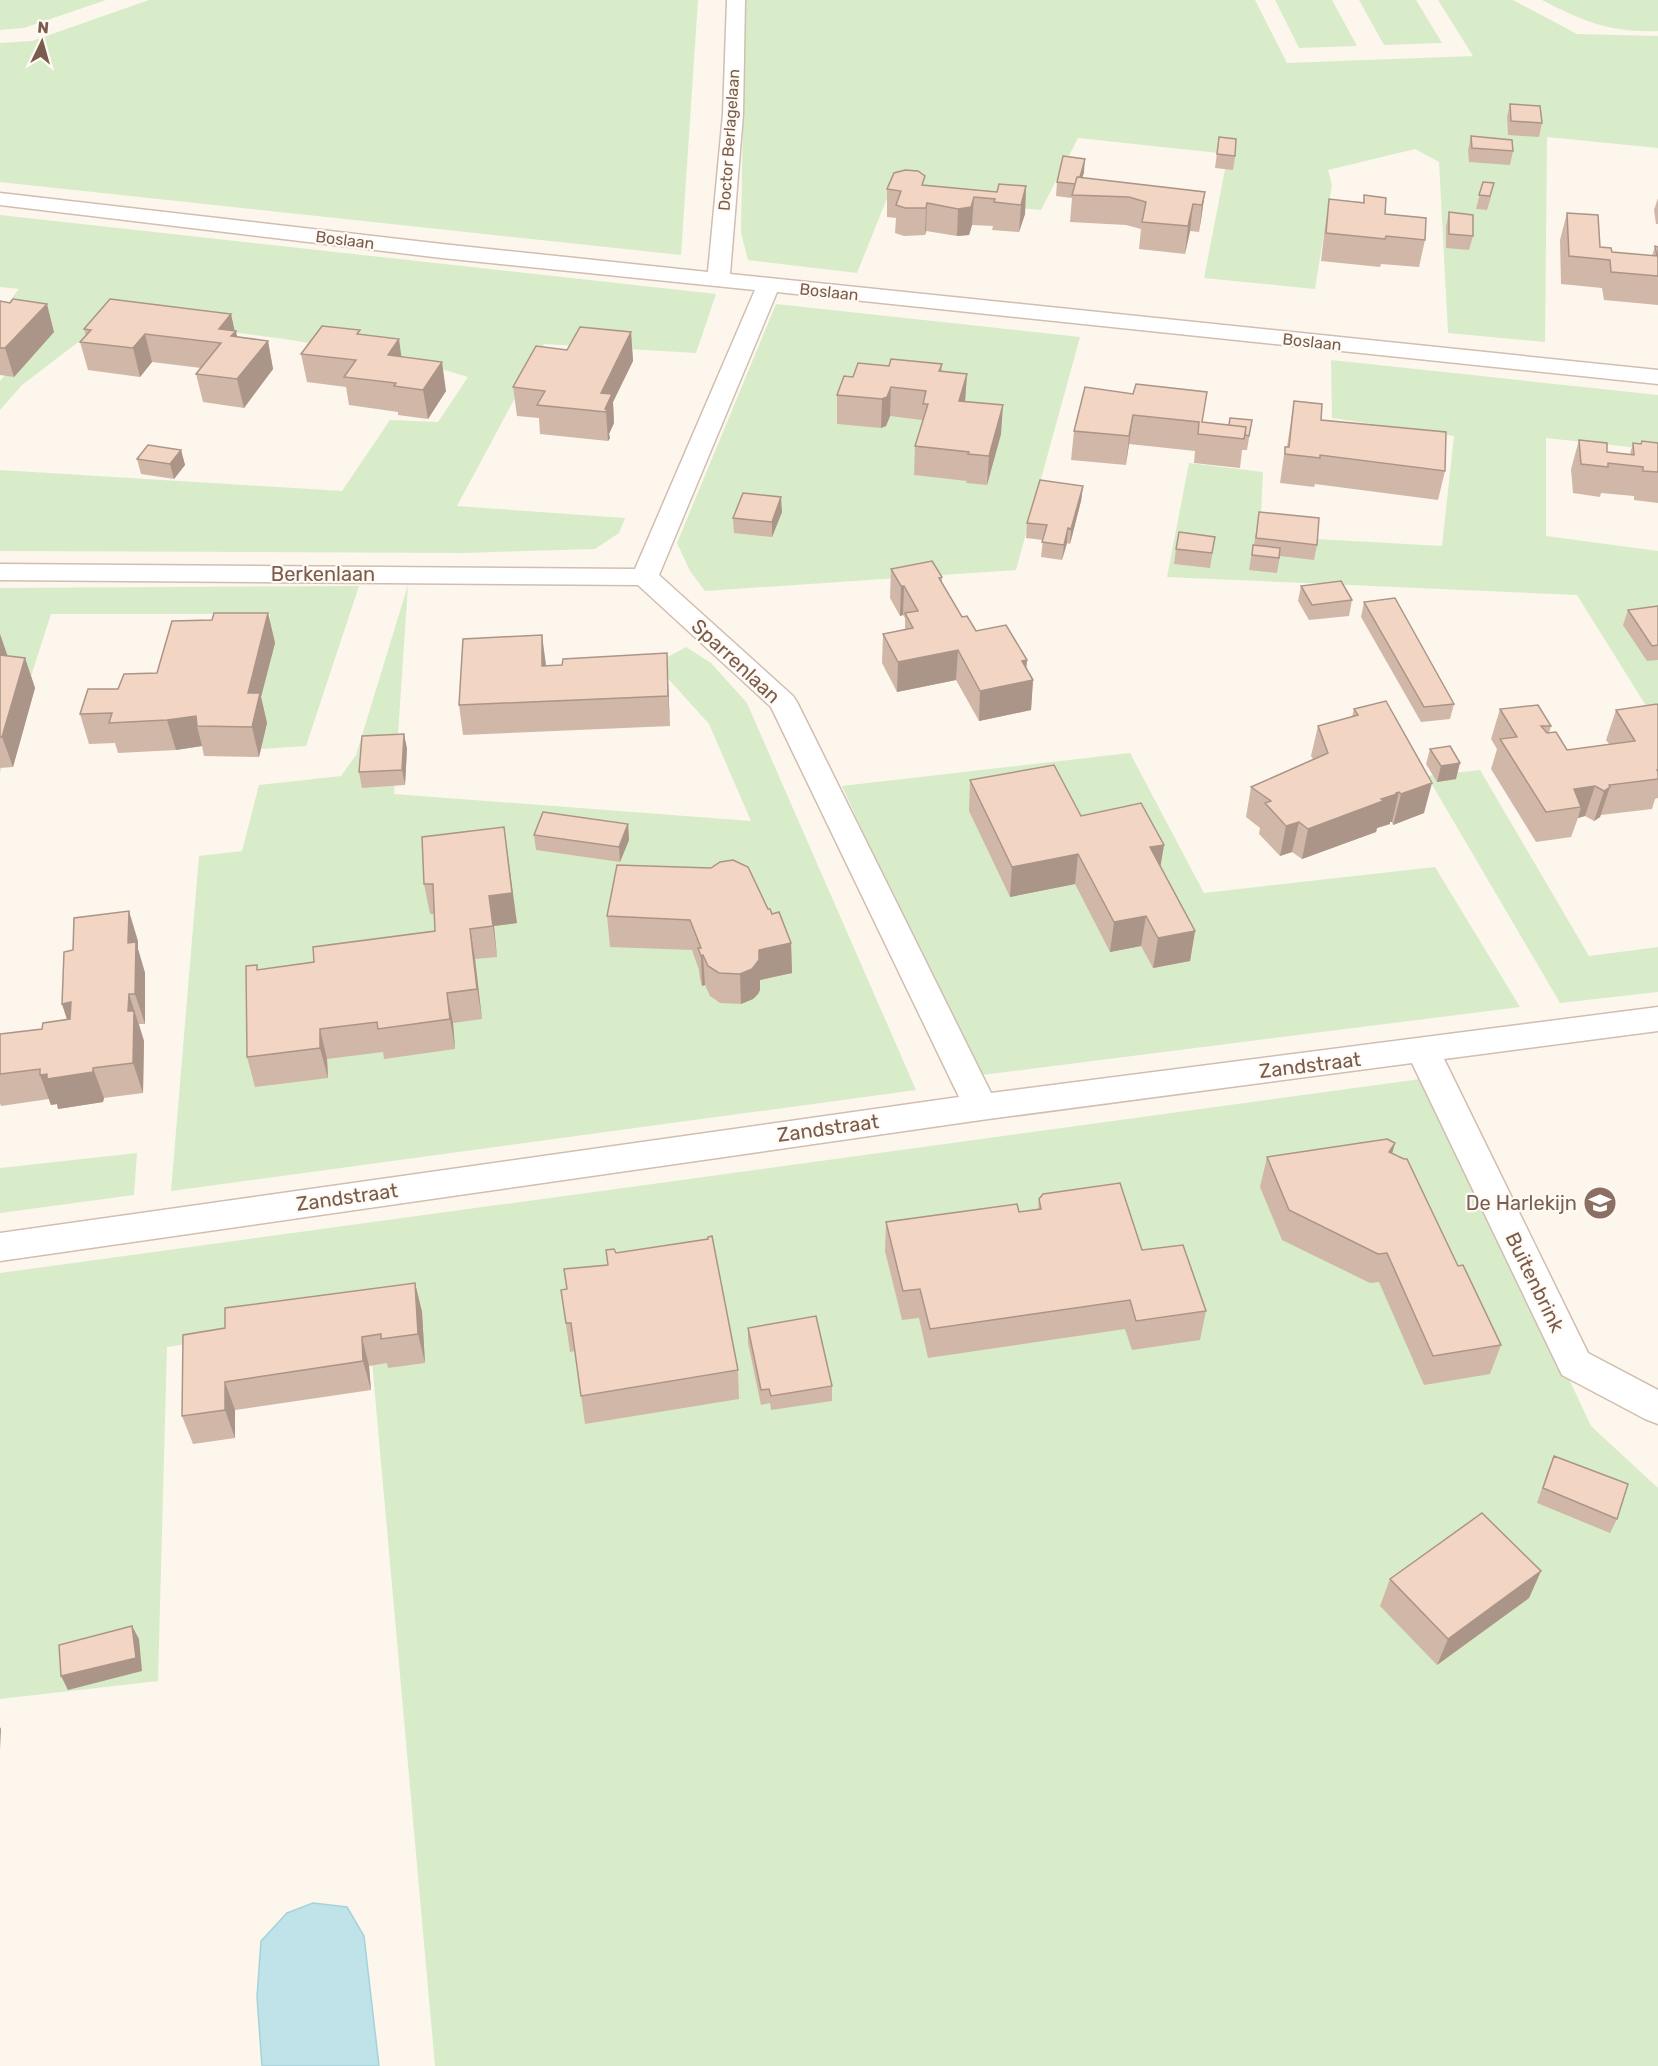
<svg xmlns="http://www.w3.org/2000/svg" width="1658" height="2066" font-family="Rubik,sans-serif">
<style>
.green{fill:#d8ecc9}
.water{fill:#bfe3e8;stroke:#a5d3da;stroke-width:1.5}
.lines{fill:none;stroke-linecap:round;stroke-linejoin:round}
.minor-casing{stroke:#d1beb0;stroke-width:3}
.minor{fill:#fff;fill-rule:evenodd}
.wall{fill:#d1b7a8}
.shaded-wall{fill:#aa9588}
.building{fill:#f3d5c3;stroke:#aa9588;stroke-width:1.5}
.labels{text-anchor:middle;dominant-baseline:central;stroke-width:4.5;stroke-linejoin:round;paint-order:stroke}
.far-street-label{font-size:16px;fill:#7a5c4d;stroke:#fffaf3}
.street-label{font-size:20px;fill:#7a5c4d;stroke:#fffaf3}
.education-label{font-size:20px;fill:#785e54;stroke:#fffaf3;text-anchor:end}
</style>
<rect width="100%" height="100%" fill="#fdf6ec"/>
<path class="green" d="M0,0h106l-82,28 -24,2z
M149,0h549l-17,255 -681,-73v-139l32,-2z
M745,0h510l32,63 186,-7 -35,-56h75l64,34 81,2v112l-111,-11 -2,205 -97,-9 -9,-171 -24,-13 -87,21 4,15 -17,104 -111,-11 24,-124 -150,-16 -37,72 -153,-14 -31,77 -109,-13 -7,-27z
M1275,0h57l25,46 -58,2z
M1359,0h57l26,43 -58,2z
M1542,0h116v31c-47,2 -76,-10 -116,-31z
M0,215l716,79 -20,59 -152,-9 -87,162 168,12 -6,15 -24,16 -133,4 -462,-2v-81l342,21 48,-71 48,2 30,-45 -57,-17 -126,-21 -174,-22 -89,68 -22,25v-29l38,-44 -38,-24 19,-24 -19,-2z
M776,304l304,33 -64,233 -311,21 -15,-20 -13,-28z
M1331,360l327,35v55l-112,-12v98l112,15v174l-81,-130 -410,-18 22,-114 74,9 -3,64 182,10 12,-110 -122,-18z
M408,585l-14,209 357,27 -42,-97 -54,-60 31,-17 25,16 36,40 169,387 -745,101 28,-335 43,-5 17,-66 82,-9 15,-21z
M359,586l-53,160 -61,4 17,-82 8,-54h-219l-51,159v-185z
M1130,753l74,140 231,-26 85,140 -546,69 -132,-290z
M1480,770l109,186 69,-9v45l-98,11 -133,-227z
M1428,1078l163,348 67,62v578h-1223l-67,-749 -201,30 -9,334 -158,18v-426z
M137,1153l-3,42 -134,18v-45z"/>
<path class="water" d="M313,1903l34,4 17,29 15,130h-117l-5,-69 4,-56 26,-28z"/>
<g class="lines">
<defs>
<path id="minor" d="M727,0h18l-2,114 -13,160 928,96v14l-881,-92 -118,283 134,121 4,6 194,391 667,-86v24l-214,28 144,294 70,37v34l-13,-5 -83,-44 -150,-312 -431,57 -981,141v-28l959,-136 -188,-390 -133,-122 -638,-5v-16l635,5 120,-279 -313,-32 -442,-53v-12l442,51 266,28 15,-158z"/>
</defs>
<use href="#minor" class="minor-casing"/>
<use href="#minor" class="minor"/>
</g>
<path class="wall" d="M1510,104l32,19 -3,14 -31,-2 -1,-18z
M1471,136l42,15 -3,14 -41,-3 -1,-12z
M1219,137l16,19 -2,14 -18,-2z
M1084,172l-2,6 123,14 -6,40 -9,-1 -5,23 -46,-5 2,-20 -15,-4 -56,-3 2,-24 -16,-2 1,-14z
M1483,182l8,15 -4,13 -11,-1z
M1026,186l-1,28 -6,18 -27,-2 1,-4 -21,-1 -3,10 -12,1 -31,-5 -1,4 -21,1 -9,-3 1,-15 -9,-1v-28l110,3z
M1364,195l21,19 40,26 -6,27 -38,-3 -1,3 -59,-6 4,-34 4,-28 34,3z
M1658,198v26h-2l-2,-14z
M1449,212l24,24 -4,14 -23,-2v-21z
M1567,213l33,34 12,5 40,4 3,-10 3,1v58l-54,-5 -2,-12 -41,-4 -1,-44z
M0,301l54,31 -40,45 -14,-2z
M231,314l3,17 3,6 31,4 5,28 -29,39 -41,-6 -7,-28 5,-6 -49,-6 -12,15 -52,-7 -8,-28 6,-6 -2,-7z
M631,332l2,29 -20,41 1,21 -5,11 1,4 -2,3 -68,-7 -1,-16 -22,-2 -4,-29 54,-37z
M361,335l40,22 45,34 -18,28 -30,-4v-3l-49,-7 -3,-18 -39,-5 -6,-28z
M942,364v7l25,3 -2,28 36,32 -14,51 -21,-2 1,-2 -53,-6 1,-29 7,-23v-3l-32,-4 -4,10 -5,2 -44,-4v-29l16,-18 36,-11z
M1085,387l118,35 26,3 23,-5 -5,30h-5l-2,18 -46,-5 1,-12 -66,-7 -3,21 -55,-5 3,-29z
M1294,401l27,19 124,51 -7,29 -123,-16 -1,3 -34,-4 5,-36h2z
M1579,440l28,12 23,2 3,-11 8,1 1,-3 16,2v60l-24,-3v-4l-33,-3 -1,4 -27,-4 -2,-24z
M181,450l4,15 -11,14 -33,-5 -4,-15z
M1083,486l-2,15 -11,43 -3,-1 -5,17 -21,-3 2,-17 -17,-2 1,-15z
M782,512l-10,25 -38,-4 -1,-15z
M1259,512l58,33 -3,15 -34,-4 -3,17 -28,-3 4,-25h1z
M1215,537l-5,31 -36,-4 2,-15z
M891,569l51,8v6l20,34 14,14 51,29 -1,8 7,12 -2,30 -52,11 -23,-41 -59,12 -15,-29 1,-29 22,-5v-11l-2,-3 -3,1 -10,-18z
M1301,586l51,14 -3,16 -40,4 -11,-19z
M1364,602l90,102 -4,15 -29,3 -60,-105z
M1658,606v54l-11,1 -24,-36 5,-15z
M268,613l7,30 -14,54 6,26 -8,34 -55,-1 -2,-10 -26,4 -58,3 -3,-10 -26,1 -9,-30 38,-25 39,-16 55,-53z
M0,634l7,22 18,2 10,30 -22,79 -13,1z
M546,665l122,18 2,43 -207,9 -4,-30z
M1658,705v93l-3,1 -3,10 -51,6 -1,2 -6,4 -9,-5 -7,2 -7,19 -35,5 -45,-73 6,-20 -6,-10 9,-30 51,17 -2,7 18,17 42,-6 -3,-4 10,-30z
M1354,709l70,104 -31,12 -1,-3h-2v2l-13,4 -1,4 -74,27 -10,-7 -12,4 -21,-22 1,-6 -14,-11 5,-30 62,-28 -2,-3 7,-30 34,-9z
M404,734l3,15 -2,36 -43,3 -3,-16z
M1430,749l26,30 -19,3 -11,-18z
M970,780l111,36 83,29 -4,22 35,64 -5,30 -37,7 -12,-22 -31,6 -35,-68 -65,13 -41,-86z
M628,824l1,16 -9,22 -84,-12 -2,-15z
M422,837l95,86 -23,3 3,31 -22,2 7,60 -29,4 2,26 -71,10 -1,-7 -56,7 1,19 -73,9 -8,-30 12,-87 55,-8 121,-31v-17h-5l-6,-30z
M711,868l57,41 4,5 19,29 1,30 -32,7v10l-2,4 -5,5 -12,5 -21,-1 -10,-7 -5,-11 -3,1 -2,-7 -1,-9 -7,-20 -82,-3 -3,-31z
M138,941v8l7,24v51h-6l5,17 -1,52 -39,5 -1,4 -45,7 -1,-5 -6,1 -2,-6 -48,7 -1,-3v-69l42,-5 25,-10 -5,-15z
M1395,1143l-3,10 66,113 43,79 -11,29 -66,11 -45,-103 -9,1 -88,-43 -22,-53 7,-30z
M1039,1199l103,51 64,61 -6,29 -68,10 -7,-21 -197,29 -9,-40 -17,2 -17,-69 1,-29 133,-10 19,-2z
M616,1253l122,117 1,29 -154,25 -10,-73 -5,1 -9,-62 6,-1 41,-24z
M415,1283l7,29 3,51 -37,5 -1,-5 -18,3 2,24 -136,20v28l-42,6 -11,-28 43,-88z
M748,1328l84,58v15l-61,9 -1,-7 -9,2 -13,-62z
M1554,1456l63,63 -7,14 -73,-30 11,-33z
M1541,1571l-12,27 -92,67 -57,-59 10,-27z"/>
<path class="shaded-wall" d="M1085,159l-1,13 -6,23v-11z
M1026,186l-1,28 -6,18 2,-27z
M1205,192l-4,28 -2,12 3,-27z
M974,197l-2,28 -3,10 -12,1 1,-27z
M927,203l-1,28 -1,4 1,-27z
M1193,204l-3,27 -5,23 3,-28z
M47,304l7,28 -40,45 -9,-29z
M231,314l4,18 1,-1 6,28 -23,-30z
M631,332l2,29 -20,41 1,21 -5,11 1,4 -2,3 -2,-29 -5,-19z
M145,334l7,28 -12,15 -7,-29z
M399,339l4,29 -11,16 -4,-29z
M268,341l5,28 -29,39 -7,-29z
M442,362l4,29 -18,28 -5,-29z
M967,374l-2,28 -6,-1z
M891,387l-1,29 -4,10 -5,2 1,-29z
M1003,405l-2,29 -14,51 2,-29z
M1133,415l-4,29 -3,21 3,-29z
M181,450l4,15 -11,14 -4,-15z
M1083,486l-2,15 -11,43 1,-15z
M781,497l1,15 -10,25v-15z
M1068,528l-1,15 -5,17 2,-15z
M901,586h3l-1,29 -3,1z
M268,613l7,30 -14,54 6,26 -8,34 -7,-30 -4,-34z
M0,634l8,23 -8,11z
M542,635l4,30 -1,30 -3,-29z
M958,650l-2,30 -59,12 1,-30z
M667,653l1,30 2,43 -2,-30z
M25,658l10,30 -22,79 -11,-30z
M1027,660l-2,22 8,-2 -2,30 -52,11 1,-30 42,-30z
M196,716l1,10 5,20 -26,4 -9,-30z
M404,734l3,15 -2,36 -3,-15z
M1460,763l-4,16 -19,3 4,-16z
M1432,783l-8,30 -31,12 8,-31z
M1595,786l-10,30 -7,2 3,-11 -7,-18z
M1610,787l-10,30 -6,4 10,-30z
M1399,792l-7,30h-2v2l-13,4 -1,4 -74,27 6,-30z
M1299,822l-7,30 -12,4 6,-30z
M628,824l1,16 -9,22 -1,-15z
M504,827l13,96 -23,3 3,31 -8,-61z
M1164,845l-5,30 -9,-28z
M1078,854l-3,30 -65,13 2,-30z
M129,911l9,30v8l7,24v51l-10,-30 -7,-51z
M1146,916l-5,30 -31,6 4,-30z
M470,929l5,30 7,60 -5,-30z
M1195,931l-5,30 -37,7 5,-30z
M791,943l1,30 -32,7v10l-2,4 -5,5 -12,5 -1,-30 19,-24z
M703,955l2,30 -3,1 -1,-30z
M447,993l6,30 2,26 -5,-30z
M129,994l15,47 -1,52 -10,-30 -5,-52z
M71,1002l1,32 -10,-30z
M320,1029l7,30 1,19 -8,-30z
M93,1068l11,30 -1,4 -45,7 -1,-5 -6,1 -11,-30z
M1395,1143l-8,29 2,-20z
M415,1283l7,29 3,51 -7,-29z
M362,1337l7,29 2,24 -8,-29z
M225,1382l10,28v28l-10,-28z
M1541,1571l-12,27 -92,67 11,-26z
M132,1626l7,13 3,32 -74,19 -7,-14z
M0,1727l1,2 -1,21z"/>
<path class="building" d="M1510,104l30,2 2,17 -31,-2z
M1471,136l41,4 1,11 -41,-3z
M1219,137l17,2 -1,17 -18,-2z
M1063,156l22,3 -5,18h-3l-2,7 -18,-2z
M905,170l13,1 7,5 -3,9 75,7 2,-8 27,2 -5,19 -27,-3 1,-3 -21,-2 -3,10 -13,2 -31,-6 -1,5h-21l-9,-3 5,-14 -14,-2 7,-16z
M1077,177l128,15 -3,13 -9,-1 -5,22 -46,-4 4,-20 -17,-5 -57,-2z
M1483,182l11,1 -4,13 -11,-1z
M1364,195l22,3 -1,16 41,4 -1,22 -39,-4 -1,3 -59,-6 3,-34 35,4z
M1449,212l24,3v21l-24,-2z
M1567,213l31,2 2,32 11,1 1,4 45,4 -2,-10 3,1v29l-47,-4 -1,-12 -41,-4z
M13,299l34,5 -42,44h-5v-47l10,2z
M110,299l121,15 -12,15 17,2 -5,5 37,5 -31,38 -41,-5 25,-31 -76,-9 -12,14 -53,-6 11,-12 -7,-1z
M322,326l38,4 -3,4 42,5 -11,16 54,7 -19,28 -29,-4 2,-3 -52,-6 12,-17 -55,-6z
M580,327l51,5 -30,61 11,1 -7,15h2l-1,3 -69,-7 8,-14 -32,-4 23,-41 31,4z
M891,359l51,5 -3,7 28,3 -8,27 44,4 -14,51 -21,-2 1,-2 -54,-6 13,-42h-5l3,-13 -35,-4 -4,10 -5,2 -45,-4 7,-19 9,1 5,-14 31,3z
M1136,384l71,8 -5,30 44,5 -2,12 -46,-5 1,-12 -66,-7 -4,21 -55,-5 11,-44 48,7z
M1294,401l28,3 -1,16 125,12 -1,39 -125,-16v3l-35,-4v-7h4z
M1230,418l22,2 -3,16 -4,-1 1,-8 -17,-2z
M1579,440l28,3v9l27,3 -1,-12 8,1 1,-3 16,2v29l-15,-1v-4l-35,-4v4l-27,-3z
M148,445l33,5 -11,14 -33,-5z
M1040,480l43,6 -12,43 -3,-1 -4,17 -22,-3 5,-17 -20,-2z
M743,493l38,4 -9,25 -39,-4z
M1259,512l60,6 -2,27 -61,-7z
M1179,532l36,5 -3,16 -36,-4z
M1253,545l27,3 -1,10 -27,-3z
M932,561l10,16 -3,1 23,39 5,-1 9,15 30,-6 21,35 -5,1 11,19 -53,11 -22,-41 -60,12 -15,-28 30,-6 -8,-15 13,-2 -14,-25h-3l-10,-17z
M1341,581l11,19 -40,5 -11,-19z
M1395,598l59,106 -30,3 -60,-105z
M1658,606v39l-6,1 -24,-36z
M214,613h54l-20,80h12l-8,34 -55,-1 -1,-10 -29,4 -58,3 3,-10 -32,1 8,-25h30l6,-15 33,-1 15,-52 40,-1z
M542,635v31l20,-1 1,-6 104,-6 1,43 -209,9 4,-66z
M0,655l25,3 -23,79h-2z
M1386,701l46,82 -31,11 -2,-2 -3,1 1,1 -16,5 2,2 -75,28 -9,-7 -13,4 -21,-23 6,-2 -20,-14 77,-34 -10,-27 40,-11 -4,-6z
M1657,704l1,1v65h-1l1,2v7l-49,6 1,2 -6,4 -9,-5 -21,3 7,18 -35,5 -46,-73 17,-2 -17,-28 38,-4 13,21h-10l6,7 9,-1 11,18 68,-9 -19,-31z
M404,734l-2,36 -43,2 3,-36z
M1450,746l10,17 -19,3 -11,-17z
M1054,765l27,51 60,-13 23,42 -14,2 45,84 -37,7 -12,-22 -32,6 -36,-68 -66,13 -42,-87z
M543,812l85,12 -9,23 -85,-12z
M504,827l8,66 -23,3 4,30 -23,3 7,60 -30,4 3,26 -72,10 -1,-7 -57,7v19l-73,9 -1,-91 11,-1v5l57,-8 -1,-15 122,-16 -2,-47h-9l-2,-47z
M733,860l15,7 20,42h2l2,5 7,-2 12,31 -32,7v10l-7,9 -12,5 -21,-1 -11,-7 -5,-11 -2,1 -3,-8h3l-11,-28 -83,-4 10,-51 94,3 9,-6z
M129,911l-1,32 8,-1 -1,52h-6l-1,17h6l-1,52 -40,5v4l-46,7v-5l-7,1v-6l-40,5v-40l42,-5 1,-6 27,-4 1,-17 -9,2 2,-52 9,-2 1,-32z
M1387,1139l8,4 -6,9 15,7h3l51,107 5,-1 38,80 -68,11 -46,-103 -9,1 -89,-44 -22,-53z
M1120,1183l22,67 41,-5 23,66 -70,10 -6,-21 -200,29 -10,-40 -17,2 -17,-69 131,-18 2,8 22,-3 -2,-10 4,-5z
M712,1236l26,134 -157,26 -10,-73h-5l-5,-33 6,-1 -3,-20 44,-4 -2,-15 8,-1 2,4 92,-14v-2z
M415,1283l3,51 -37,5v-5l-19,3 1,24 -138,21v28l-43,6 1,-81 42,-7v-20z
M816,1316l16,70 -61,10 -2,-7 -8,1 -13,-62z
M1554,1456l74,28 -11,35 -74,-31z
M1482,1513l59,58 -93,68 -58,-60z
M132,1626l4,32 -75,18 -2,-31z"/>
<defs>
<symbol id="school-disc" viewBox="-11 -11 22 22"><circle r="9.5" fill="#8d6e63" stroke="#fffaf3"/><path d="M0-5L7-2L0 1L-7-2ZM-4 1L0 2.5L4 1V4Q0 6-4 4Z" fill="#fff"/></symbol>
</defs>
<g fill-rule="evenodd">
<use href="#school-disc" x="1581" y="1184" width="38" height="38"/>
</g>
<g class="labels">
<g class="far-street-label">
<text transform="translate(729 140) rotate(-86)">Doctor Berlagelaan</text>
<text transform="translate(345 240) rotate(7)">Boslaan</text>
<text transform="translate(829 292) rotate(6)">Boslaan</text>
<text transform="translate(1312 342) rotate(6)">Boslaan</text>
</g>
<g class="street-label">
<text x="323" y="574">Berkenlaan</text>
<text transform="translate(736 661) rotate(43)">Sparrenlaan</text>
<text transform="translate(1310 1065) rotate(-7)">Zandstraat</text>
<text transform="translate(828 1128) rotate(-8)">Zandstraat</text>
<text transform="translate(347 1197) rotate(-8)">Zandstraat</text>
<text transform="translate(1535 1282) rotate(64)">Buitenbrink</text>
</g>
<g class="education-label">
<text x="1577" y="1203">De Harlekijn</text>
</g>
</g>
<g transform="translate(42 42) rotate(5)" stroke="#fffaf3" stroke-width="4.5" paint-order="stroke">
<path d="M0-4.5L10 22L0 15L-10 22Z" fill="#7a5c4d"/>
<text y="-9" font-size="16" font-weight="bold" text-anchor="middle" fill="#7a5c4d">N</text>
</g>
</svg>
